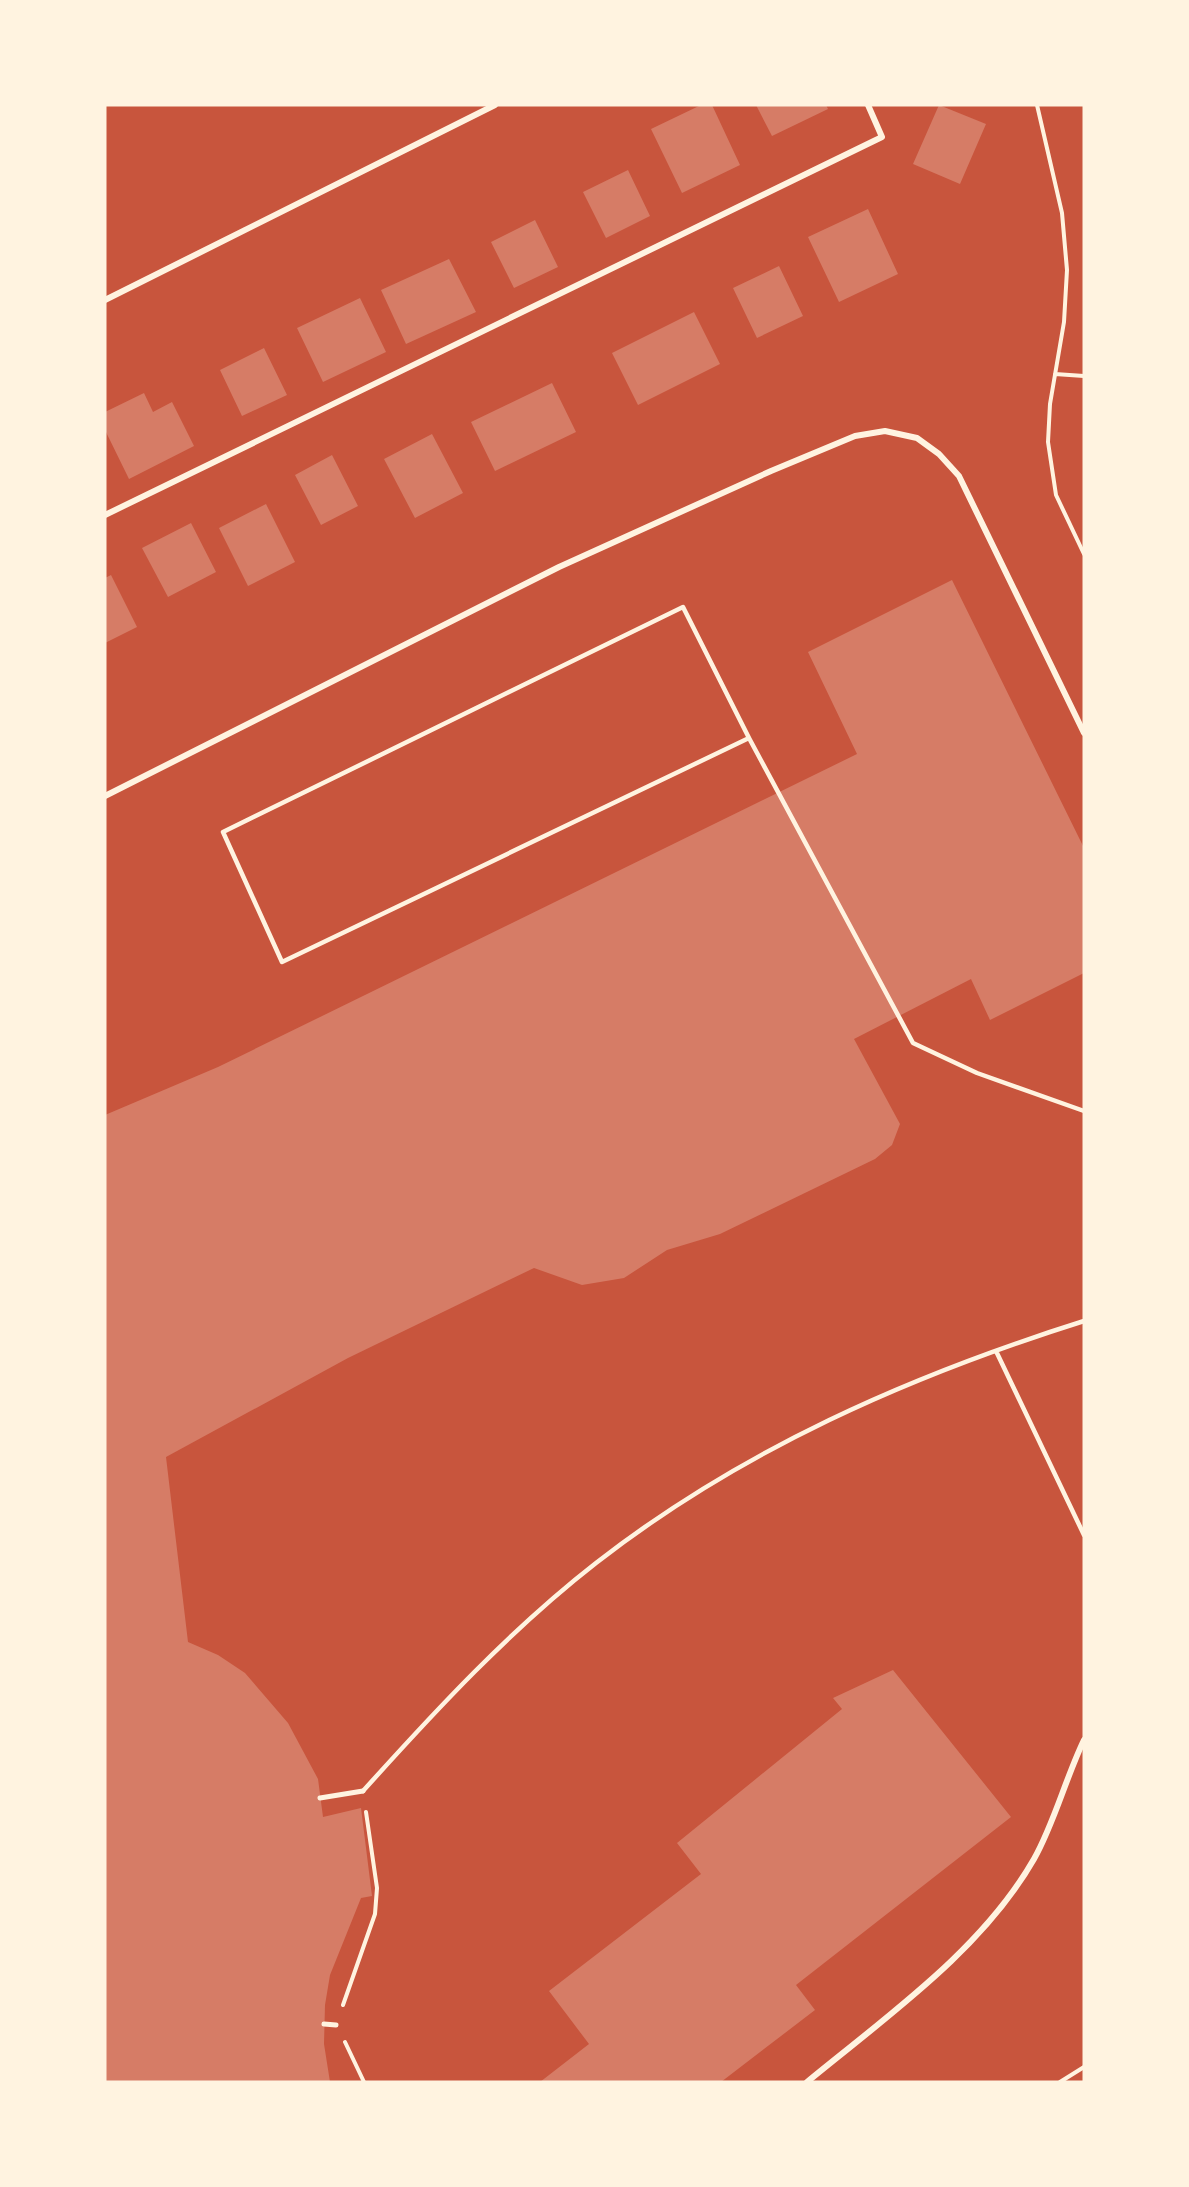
<svg xmlns="http://www.w3.org/2000/svg" width="1189" height="2187" font-family="Karla,sans-serif">
<style>
.building{fill:#d67c66}
.lines{fill:none;stroke-linecap:round;stroke-linejoin:round}
.path{stroke:#fff3e0;stroke-width:4}
.service{stroke:#fff3e0;stroke-width:4.5}
.pedestrian{stroke:#fff3e0;stroke-width:5}
.minor{stroke:#fff3e0;stroke-width:6}
</style>
<rect width="100%" height="100%" fill="#c8553d"/>
<path class="building" d="M701,105h11l28,60 -58,28 -31,-64z
M756,105h70l2,4 -56,27z
M939,105l47,19 -26,60 -47,-20z
M628,170l22,46 -44,22 -23,-46z
M868,209l30,65 -59,28 -31,-65z
M535,220l23,47 -44,21 -23,-46z
M449,259l27,53 -70,32 -25,-54z
M779,266l24,50 -46,22 -24,-50z
M360,298l26,54 -63,30 -26,-54z
M694,312l26,52 -82,41 -26,-52z
M264,348l23,47 -45,21 -22,-46z
M552,383l24,49 -81,39 -24,-49z
M144,393l9,19 19,-10 22,44 -65,33 -24,-49v-18z
M432,434l31,59 -48,25 -31,-59z
M332,455l26,51 -37,19 -26,-50z
M266,504l29,58 -47,24 -29,-58z
M191,523l25,49 -48,25 -26,-49z
M111,575l26,52 -32,16v-65z
M952,580l132,268v125l-94,47 -19,-41 -117,60 46,85 -8,21 -17,14 -155,75 -53,16 -43,28 -42,7 -48,-17 -186,90 -182,99 22,185 30,13 27,18 43,50 30,56 5,38 38,-9 11,88 -11,2 -31,77 -5,30 -1,39 6,38h-225v-967l113,-48 639,-313 -49,-102z
M893,1670l118,147 -215,168 19,25 -94,72h-181l49,-38 -40,-53 152,-117 -24,-31 165,-134 -9,-11z"/>
<g class="lines">
<path class="path" d="M1037,105l25,108 5,57 -3,52 -14,82 -2,38 8,53 28,59
M1055,374l29,2
M343,2005l32,-91 2,-26 -11,-76
M345,2042l19,40
M1060,2082l24,-15"/>
<path class="service" d="M749,738l-467,224 -59,-130 460,-225 66,131 164,305 64,30 107,38
M996,1351l88,184
M363,1791c73,-81 147,-161 233,-228 145,-113 313,-187 488,-242"/>
<path class="pedestrian" d="M320,1798l43,-7
M324,2024l12,1"/>
<path class="minor" d="M105,300l390,-195
M105,515l777,-378 -14,-32
M105,796l454,-229 212,-96 84,-35 30,-5 32,7 22,16 20,22 125,257
M807,2082c80,-66 175,-132 227,-223 20,-35 32,-82 50,-119"/>
</g>
<rect width="1189" height="2187" fill="none" stroke="#fff3e0" stroke-width="213"/>
</svg>
